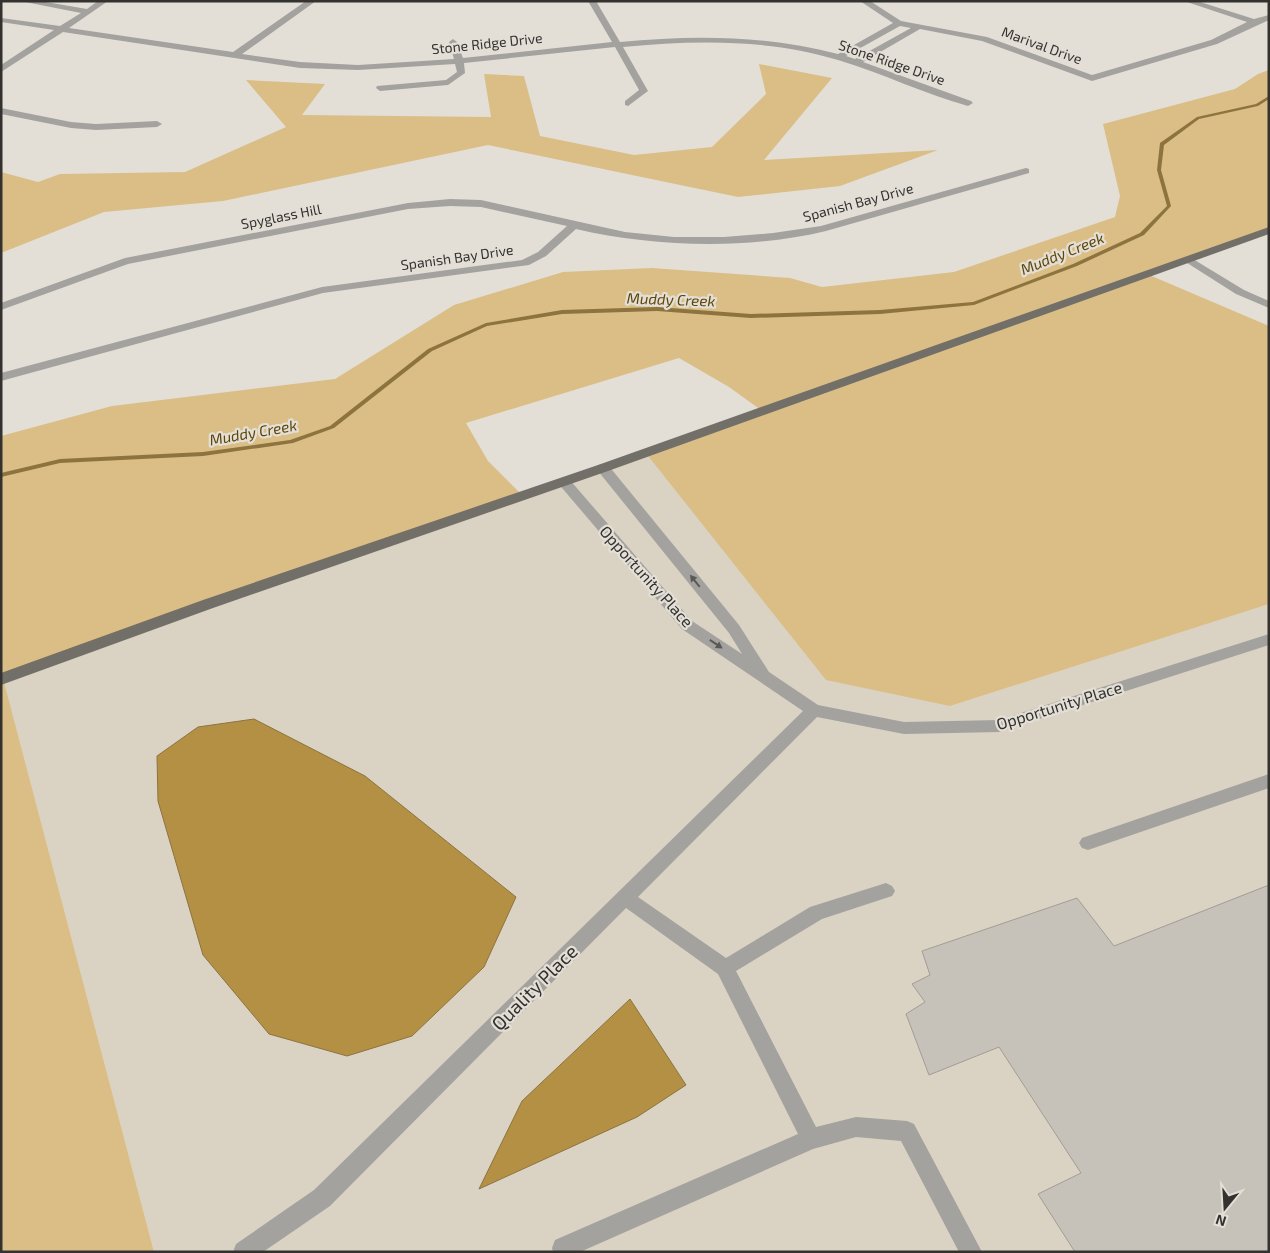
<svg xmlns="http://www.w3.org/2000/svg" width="1270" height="1253" font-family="'Exo 2',sans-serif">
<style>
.built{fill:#dad2c3}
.green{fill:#dabe86}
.water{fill:#b39044;stroke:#8d743e}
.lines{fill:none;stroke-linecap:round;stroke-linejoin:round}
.stream{fill:#8d743e;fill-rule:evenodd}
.building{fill:#c6c2ba;stroke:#a19d96}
.minor{fill:#a4a29f;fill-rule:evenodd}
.major{fill:#726f69;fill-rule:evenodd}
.oneway{fill:#5b5956}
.labels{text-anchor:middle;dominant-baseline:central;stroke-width:4.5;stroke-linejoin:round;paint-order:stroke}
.far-street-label{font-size:14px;fill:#33322f;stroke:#e3dfd7}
.far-water-label{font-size:15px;font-style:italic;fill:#5d4506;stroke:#e3dfd7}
.street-label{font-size:16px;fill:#33322f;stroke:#e3dfd7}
.near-street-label{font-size:19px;fill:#33322f;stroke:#e3dfd7}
</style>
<rect width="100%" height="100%" fill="#e3dfd7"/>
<path class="built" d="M645,452l305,254 319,-102v648h-1115l-151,-574z"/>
<path class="green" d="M759,64l73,14 -68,82 174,-10 -98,36 -102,11 -250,-52 -265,56 -119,11 -103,41v-81l37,10 22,-8 125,-2 101,-45 -40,-47 79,4 -23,31 189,2 -7,-43 40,2 16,60 94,19 78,-8 54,-53z
M1269,70v160l-122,44 122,52v278l-319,102 -124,-26 -181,-228 116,-42 -32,-23 -50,-29 -213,65 22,38 35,35 -520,182 151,574h-153v-816l111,-30 223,-27 119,-74 109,-33 89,-4 138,10 32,9 132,-15 161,-55 5,-21 -17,-72 132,-35 23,-15z"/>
<path class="water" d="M254,719l111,57 151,121 -32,70 -72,69 -65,20 -78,-22 -66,-79 -45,-154 -1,-45 41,-29z
M630,999l56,86 -49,32 -158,72 43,-88z"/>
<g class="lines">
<path class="stream" d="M1269,96v3l-11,7 -59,13 -35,26 -3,25 10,36 -27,29 -67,31 -103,39 -94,9 -129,4 -94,-7 -95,3 -75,12 -55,25 -98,77 -41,15 -90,13 -143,7 -59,14v-4l59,-14 143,-7 87,-12 40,-14 98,-77 58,-26 76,-13 95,-3 94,7 129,-4 93,-8 100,-38 67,-31 27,-27 -10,-36 3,-27 37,-26 59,-13z"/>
</g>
<path class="building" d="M1269,885v367h-194l-37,-58 43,-21 -82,-126 -70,28 -23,-61 19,-12 -13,-18 18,-9 -8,-24 155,-53 37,48z"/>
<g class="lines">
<path class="minor" d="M20,1h20l47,8 11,-8h10l-39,27 164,24 73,-51h10l-74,53 58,8 58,3 96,-6 -5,-17 4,-3 4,3 6,16 149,-16 -24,-41h8l24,41c73,-7 146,-7 218,12l55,-31 -33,-22h10l31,20 86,16 105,38 119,-35 36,-18 -63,-21h13l57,18 15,-4v5l-52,24 -125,37 -110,-40 -62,-12 -57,33 108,39 2,2 -5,3c-44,-12 -86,-33 -130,-46 -69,-21 -143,-20 -215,-13l25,44 -20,15 -3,-1v-4l14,-11 -24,-43 -151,16 1,10 -17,12 -68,6 -4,-3 1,-2 69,-6 11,-8 -2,-8 -97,6 -58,-2 -237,-36 -62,40v-7l53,-35 -53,-8v-4l59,8 21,-13zM900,26l11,2 -56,31 -9,-3z
M1,108l70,14 25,2 61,-3 5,3 -5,3 -61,3 -25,-2 -70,-14z
M1026,168l3,1v4l-203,58c-77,19 -173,16 -250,-2l-30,27 -17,9 -206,28 -322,88v-8l321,-86 200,-27 16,-8 29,-26 -86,-19 -31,-1 -42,3 -280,55 -127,46v-7l124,-45 283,-55 42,-4 31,1 144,32 49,5h50l49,-4 48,-7z
M1188,256l56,34 25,11v7l-33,-14 -52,-33 -1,-2z
M603,464l5,1 131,160 30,47 49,33 86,17 95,-2 270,-86v11l-270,87 -95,2 -87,-17 -179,180 88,61 84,-51 76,-24 6,3 3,5 -3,5 -70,23 -86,52 80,156 40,-10 51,4 7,3 68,128h-23l-58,-111 -45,-4 -43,12 -233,103h-27l-1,-4 3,-8 243,-106 -80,-160 -92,-66 -296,298 -67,46h-30l3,-8 78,-54 489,-479 -121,-82 -125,-147 7,-4 5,1 123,142 50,33 -13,-21 -131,-162 -2,-3 2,-3z
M1269,774v14l-181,62 -6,-2 -3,-5 3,-5z"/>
<path class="major" d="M1269,227v7l-661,237 -395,137 -212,77v-12l202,-73 395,-135z"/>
</g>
<defs><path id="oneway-solid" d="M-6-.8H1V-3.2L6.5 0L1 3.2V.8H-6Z" transform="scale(1.25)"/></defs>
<g class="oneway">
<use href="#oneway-solid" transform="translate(695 581) rotate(-129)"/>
<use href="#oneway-solid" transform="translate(716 644) rotate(34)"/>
</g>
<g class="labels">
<g class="far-street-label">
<text transform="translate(487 43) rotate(-6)">Stone Ridge Drive</text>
<text transform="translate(1042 45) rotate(20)">Marival Drive</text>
<text transform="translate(892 62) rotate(19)">Stone Ridge Drive</text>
<text transform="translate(858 202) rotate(-15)">Spanish Bay Drive</text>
<text transform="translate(281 216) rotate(-11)">Spyglass Hill</text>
<text transform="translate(457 257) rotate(-8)">Spanish Bay Drive</text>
</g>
<g class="far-water-label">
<text transform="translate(1062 253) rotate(-22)">Muddy Creek</text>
<text transform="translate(671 299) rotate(2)">Muddy Creek</text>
<text transform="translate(253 432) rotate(-10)">Muddy Creek</text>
</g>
<g class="street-label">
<text transform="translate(647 576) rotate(48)">Opportunity Place</text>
<text transform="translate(1059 705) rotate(-17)">Opportunity Place</text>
</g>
<g class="near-street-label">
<text transform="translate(534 987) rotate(-45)">Quality Place</text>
</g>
</g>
<rect width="1270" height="1253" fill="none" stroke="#33322f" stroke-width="5"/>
<g transform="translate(1225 1208) rotate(198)" stroke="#e3dfd7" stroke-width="4" paint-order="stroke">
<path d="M0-4L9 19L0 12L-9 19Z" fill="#33322f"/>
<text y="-8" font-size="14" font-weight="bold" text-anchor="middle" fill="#33322f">N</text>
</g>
</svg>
